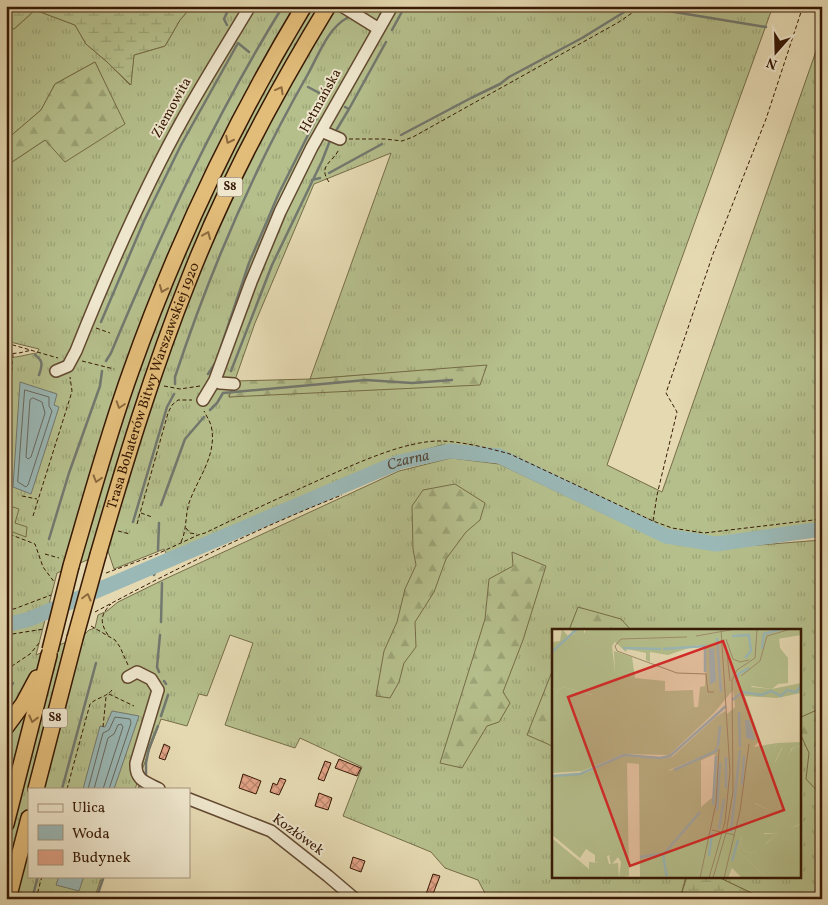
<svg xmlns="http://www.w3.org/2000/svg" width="828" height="905" font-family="Vollkorn,serif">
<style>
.grass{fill:url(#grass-tufts);stroke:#766c48;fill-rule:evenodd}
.forest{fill:url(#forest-firs);stroke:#766c48}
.wetland{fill:url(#wetland-marsh);stroke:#766c48}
.water{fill:#9ab8b6;stroke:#72786f}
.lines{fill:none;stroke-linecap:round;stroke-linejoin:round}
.shore{stroke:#68685d;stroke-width:1}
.stream{stroke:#72786f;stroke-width:2.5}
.river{stroke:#9ab8b6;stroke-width:15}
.building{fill:url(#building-cross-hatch);stroke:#371904}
.minor-casing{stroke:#624930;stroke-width:14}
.highway-casing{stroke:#371904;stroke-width:18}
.path{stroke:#371904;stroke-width:1;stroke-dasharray:4 2.5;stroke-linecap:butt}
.minor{stroke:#eee6cd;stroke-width:11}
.highway{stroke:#e2bc79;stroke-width:15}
.highway-bridge-casing{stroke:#371904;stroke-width:18;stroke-linecap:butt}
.highway-bridge{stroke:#e2bc79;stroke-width:15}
.oneway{stroke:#8c6a3e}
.labels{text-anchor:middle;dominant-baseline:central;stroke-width:4;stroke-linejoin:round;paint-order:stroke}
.shield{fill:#eee6cd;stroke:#6e5640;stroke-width:1}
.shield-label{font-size:12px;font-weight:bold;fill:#371904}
.street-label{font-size:14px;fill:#371904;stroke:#eee6cd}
.water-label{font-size:15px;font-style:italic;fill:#554939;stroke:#eee6cd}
.inset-river{fill:none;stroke:#9ab8b6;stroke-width:2.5}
.inset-road{fill:none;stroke:#9f8c6c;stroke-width:1}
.view{fill:#d62828;fill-opacity:0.15;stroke:#d62828;stroke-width:2.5}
.inset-edge{fill:none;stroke:#371904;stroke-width:2.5}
</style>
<defs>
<pattern id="grass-tufts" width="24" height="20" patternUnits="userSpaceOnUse" patternTransform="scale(1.25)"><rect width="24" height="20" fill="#b5bf8c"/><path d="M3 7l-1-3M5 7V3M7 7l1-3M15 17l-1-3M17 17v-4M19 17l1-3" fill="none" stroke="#9ca477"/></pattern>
<pattern id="forest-firs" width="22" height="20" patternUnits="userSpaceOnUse" patternTransform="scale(1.25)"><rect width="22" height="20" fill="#b5bf8c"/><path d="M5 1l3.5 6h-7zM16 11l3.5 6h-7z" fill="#9ca477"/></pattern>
<pattern id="wetland-marsh" width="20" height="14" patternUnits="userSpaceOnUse" patternTransform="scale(1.25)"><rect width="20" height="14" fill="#b5bf8c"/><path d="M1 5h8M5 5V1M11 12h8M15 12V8" fill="none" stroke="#9ca477"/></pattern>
<pattern id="building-cross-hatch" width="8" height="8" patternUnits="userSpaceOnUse" patternTransform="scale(1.25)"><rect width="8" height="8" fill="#e1a286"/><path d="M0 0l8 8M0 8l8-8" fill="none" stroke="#b7836b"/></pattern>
</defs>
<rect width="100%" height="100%" fill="#e5d9b2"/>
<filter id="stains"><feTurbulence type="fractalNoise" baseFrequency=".004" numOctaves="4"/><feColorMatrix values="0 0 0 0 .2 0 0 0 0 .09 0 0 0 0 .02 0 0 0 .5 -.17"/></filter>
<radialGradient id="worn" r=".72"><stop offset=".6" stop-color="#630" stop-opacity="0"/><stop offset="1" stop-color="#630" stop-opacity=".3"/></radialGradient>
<path class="grass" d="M192,6h581l-166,459 55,27 160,-458v490l-106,15 -47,-9 -171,-78 -56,-7 -39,11 -236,99 -3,-6 -50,20 -6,-18 -51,22 -21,82 49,-21 4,-4 6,-2 3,-13 9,-4 11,-9 47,-23 234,-108 52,-13 48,6 165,78 57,6 101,-8v359h-58l-48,-23h83v-246h-246v246h133l-6,23h-192l-10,-19 -33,-12 -14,-16 -88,-36 19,-49 -62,-29 -5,10 -70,-23 28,-82 -23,-8 -23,61 -8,-2 -12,32 -26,-7 -26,70h-106v87h73l-8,23h-88v-376l4,8 5,-8 -5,-17 -4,13v-162c7,2 22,-3 31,-4l2,-4 -33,-8v-175l39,-26 79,-16 -29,-62 -40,22 -14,26 -35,30v-114l8,3 21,-19 40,15 11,19 20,17 24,24 4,-30 31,-9 15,-26zM391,153l-81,226 177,-13 -258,31 26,-74 59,-139z"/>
<path class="forest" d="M95,62l30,62 -60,38 -20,-22 -39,26v-26l35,-30 14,-26z
M487,365l-7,20 -251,12 6,-16 75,-2z
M455,484l30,19 -5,17 -14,12 -20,27 -12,33 -19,30 1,25 -12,16 -5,19 -9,16 -14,-2 8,-45 13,-29 8,-33 11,-24 -3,-16 -1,-43 11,-16z
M10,506l9,3 -4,14 12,4 -1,10 -16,-6 -4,-12z
M512,552l34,14 -23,74 -20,52 7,11 -11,19 -12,4 -25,42 -22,-5 45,-144 4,-40 24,-13z
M578,607l43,12 10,11h-62z
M553,669v79l-3,-3 -23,-10z
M819,709l3,1v86l-16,-17 3,-26 -10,-22v-13z"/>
<path class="wetland" d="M6,6h186l-12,14 -15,26 -31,9 -3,30 -25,-24 -20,-17 -11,-19 -40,-15 -21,19 -8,-3z
M687,876h29l48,23h-84z"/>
<path class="water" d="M20,382l37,12 -3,11 5,2 -28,87 -18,-7z
M112,711l27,5 -25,73h-31l17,-63 5,1z
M59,876h25l-5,15 -23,-6z"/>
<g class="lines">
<path class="shore" d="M25,390l24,7v9l3,5 -24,74 -2,2 -8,-5z
M33,398l9,4 3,11 -14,44 -3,2 -2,-2 4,-57z
M88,789l15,-56 6,-3 6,-13 15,2 1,4 -22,66
M94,789l14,-51 6,-4 4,-9 3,-1 2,3 -20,62"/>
<path class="stream" d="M660,6l2,4 104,17
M380,15l5,-9
M227,25l-3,-6 6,-13
M392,30l13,-24
M308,87l19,10 -3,7
M349,109l37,-67
M337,129l12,-20 -4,-2
M401,135l70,-37 29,-14 9,-7 73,-39 52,-32
M329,173l53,-29
M312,180l8,-2
M101,322l43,-101 37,-76 57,-102 11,9
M35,355c9,6 7,11 4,20
M106,361l5,-8c50,-120 104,-237 172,-347
M231,371l41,-106 50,-104 7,-18
M208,374l8,-12 33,-99 30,-70 39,-78
M175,384v-7c35,-106 78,-207 133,-303 10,-18 20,-46 39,-56
M210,410l7,-7 6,-10 143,-13 46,3 40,-3
M161,505l24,-66 19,-22
M133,522l34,-115 7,-13
M49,539l20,-66 31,-87 2,-15
M158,550l1,-27
M154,575l7,-16
M29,612l1,7
M161,622l1,-39
M7,629l1,-4
M159,672l-2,-5 3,-32
M164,681l2,3
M6,694l7,-11
M161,716l7,-21
M146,774v-11l3,-15 9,-22
M62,789l34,-126
M139,789v-2
M32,899l6,-23
M96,899l8,-23"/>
<path class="river" id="s1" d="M6,625l24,-6 369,-157 51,-11 49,5 167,80 50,8 106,-15"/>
</g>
<path class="building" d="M164,744l6,3 -5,13 -6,-2z
M339,759l22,9 -4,8 -22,-8z
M325,761l6,2 -7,18 -6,-2z
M243,774l18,7 -5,13 -17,-6z
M280,778l6,2 -7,15 -9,-3 3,-9 4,2z
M319,793l13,5 -4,12 -13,-4z
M353,857l12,4 -4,11 -11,-4z
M433,874l7,2 -9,23 -6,-2z"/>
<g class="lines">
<defs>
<path id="minor" d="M342,6l37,23
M321,131l19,8
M56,371l12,-5 8,-15c32,-80 66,-159 108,-234 21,-38 44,-74 66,-111
M215,380l5,3 14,1
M203,400l12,-20 36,-98 29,-70 32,-65 80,-141
M128,677l9,-5 14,7 7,11 -22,73c-1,17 9,19 23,26
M189,799l82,32 57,45 27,23"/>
<g id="highway">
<path id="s2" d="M98,555c27,-93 55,-186 91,-276 37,-95 86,-186 139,-273"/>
<path d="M71,566c19,-65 37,-131 60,-195 45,-127 103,-249 173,-365"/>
<path d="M6,727l17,-23 14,-26"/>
<path d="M36,789l39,-151"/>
<path d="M6,824l43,-169"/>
<path d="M8,899l21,-81"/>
</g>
</defs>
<use href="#minor" class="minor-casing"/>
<use href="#highway" class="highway-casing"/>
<path class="path" d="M349,139h36l17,2 11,-4 206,-115 23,-16
M329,182c-12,-17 5,-20 10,-33
M96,328l14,5
M6,343l52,15
M6,354l13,-1 13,-3
M82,361l32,8
M164,386l16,3 20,-3
M6,462l7,-108
M22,496l15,3
M141,513l11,4
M33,516l37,-118 2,-7 -2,-14
M653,521l4,-26 20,-83 -11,-19 47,-139 53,-135 37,-113
M137,524l31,-111 4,-8 6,-5h14
M186,528l4,5 7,1
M6,529l3,5 26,10 8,23 12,16
M118,531l12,3
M181,542c6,-12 4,-26 8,-39 9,-26 29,-48 22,-78 -2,-5 -5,-10 -7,-14
M45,554l14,4
M106,573l49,-18 43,-20 7,-2c37,-18 76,-36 114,-53 34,-15 86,-40 123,-39 22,1 46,7 68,13l143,67 19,7 32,5 118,-14
M6,608l8,1 37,-14
M95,612c80,-43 163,-84 247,-117
M91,626l24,14 5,7 8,18
M6,635l38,-6
M108,635c-9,-13 -7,-21 3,-31
M6,670l24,-16 10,-12
M109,694l25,12
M103,727l3,-30
M67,789l23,-85c9,-8 14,-5 23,-15
M36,899l6,-23"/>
<use href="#minor" class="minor"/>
<use href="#highway" class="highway"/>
<defs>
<path id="highway-bridge" d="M75,638l23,-83
M50,650l21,-84"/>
</defs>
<use href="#highway-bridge" class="highway-bridge-casing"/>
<use href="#highway-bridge" class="highway-bridge"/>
</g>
<defs><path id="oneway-chevron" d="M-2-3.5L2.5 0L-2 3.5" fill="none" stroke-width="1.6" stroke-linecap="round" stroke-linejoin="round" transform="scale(1.25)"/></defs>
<g class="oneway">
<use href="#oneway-chevron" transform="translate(280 90) rotate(-61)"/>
<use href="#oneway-chevron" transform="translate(229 140) rotate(117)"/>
<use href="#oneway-chevron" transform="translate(207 235) rotate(-67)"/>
<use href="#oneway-chevron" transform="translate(163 289) rotate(112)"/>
<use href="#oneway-chevron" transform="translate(120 405) rotate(108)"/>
<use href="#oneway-chevron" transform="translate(97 479) rotate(107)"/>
<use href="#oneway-chevron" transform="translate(87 597) rotate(-75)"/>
<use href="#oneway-chevron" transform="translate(33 719) rotate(104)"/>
</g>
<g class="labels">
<g class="shield">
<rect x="217.5" y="177.5" width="25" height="19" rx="4"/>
<rect x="42.5" y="708.5" width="25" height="19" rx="4"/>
</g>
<g class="shield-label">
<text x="230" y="187">S8</text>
<text x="55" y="718">S8</text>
</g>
<g class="street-label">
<text transform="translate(321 101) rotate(-61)">Hetmańska</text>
<text transform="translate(172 108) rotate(-61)">Ziemowita</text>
<text stroke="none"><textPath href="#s2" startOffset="178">Trasa Bohaterów Bitwy Warszawskiej 1920</textPath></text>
<text transform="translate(298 835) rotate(36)">Kozłówek</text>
</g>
<g class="water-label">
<text stroke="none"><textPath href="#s1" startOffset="435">Czarna</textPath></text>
</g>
</g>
<g transform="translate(552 629)">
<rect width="249" height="249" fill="#e5d9b2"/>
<path d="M10,0l6,7 7,-2 -6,-5h15v5l2,-5h215v6l-30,5 1,29 -3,4 -7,-1 -11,15 21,2 29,-6v10l-24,5 -32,-2 15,44 -6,7 23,-4 -2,5 7,-1 -7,15h9l9,-14 8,-2v49l-9,6v4h-12l-3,5h-8l-14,-7 1,6 -6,4 -2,10 17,11 13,-1 -21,18 -9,2 -6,-4 -1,-13 -3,15 29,27h-25l-10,-10 -4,10h-88l-1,-114 -12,-1 2,113 -10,2 2,-16 -3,-5 -7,8 -2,-10 -10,8 -4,-1v-7l-9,-6 -6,9 -28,-23v-58l34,-4 37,-17 38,3 11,-2 44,-40 9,-6 2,3 8,-7 -2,-17 -19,23 -45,42 -45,-1 -42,17 -30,2v-77l11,-9 29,8 4,-14 -42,7 -2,3v-49l8,-1zM63,13l11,10 1,-3 19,4v7l4,2v-10l18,3 30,-10 8,3 -1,38 -5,1 -2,20h-4l-1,-17 -28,1v-10l-30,-3 -7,-6h-13l-3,-26zM163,122l-2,46 -12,10v-47l-32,14v-4zM1,210l36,30h11l3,9h-51z" fill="#b5bf8c" fill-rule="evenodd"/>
<path d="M227,9l1,10 8,10v25l-10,1 -6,5 -26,-4 -1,-9 13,-8 10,5 3,-4 -1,-25 1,-4zM62,22l18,6 3,21 -7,-6h-13zM8,34l15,3 1,11 -24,2v-13zM98,68l4,38 -3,6h-6l-3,-28 4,-15zM64,72l20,7 -1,28h-9l-10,-5zM0,76l12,7 7,-3 16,20 -4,4 -18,1 -5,6 -8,-2v-14l11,-1 -1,-4 -10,-1zM115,76l1,27 5,11 -6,7 -7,-1 -1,-4 5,-39zM249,113v4l-9,2 -7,14 -10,1 7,-15h-7l2,-5zM163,122v3l-46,21v-4zM224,144l3,2 -16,30 -10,-10 8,-11 6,3zM246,166h3v83h-34l-29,-27 3,-15 1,13 6,4 9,-2 3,-7h6l15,-14 16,-4 3,-2 -2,-7 -7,-9 1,-7zM54,224l3,11 9,-1 1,15h-16l-4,-9h-10v-7l10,1z" fill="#b5bf8c"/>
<path d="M11,51l33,1 1,15 -34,-9 -11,9 3,-13zM202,174l15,7h8l3,-5h12l7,7 1,12 -22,9h-29l-1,-10 2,-11 6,-3z" fill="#b5bf8c"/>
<path d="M162,19l2,33 -6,4 -1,-36zM193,91h4l6,20 -9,-2z" fill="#9ab8b6"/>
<path class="inset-river" d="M180,7l17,-1 2,16 -6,7M165,9l4,54M71,19l38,1M111,20l42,-3v26M210,20l2,-15 17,-5M0,23l25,-23M184,54l2,-9 11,-6M180,71l11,-8 18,3 10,-4 10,5 6,-6 9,2 5,-6M187,83l1,35M166,117l2,-20M122,141l42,-19 1,-4M0,147l28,-2 44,-19 36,3 10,-2 56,-50M190,156l2,-29M174,159v-31M161,176l3,-49M165,181l3,-47M167,200l5,-30M179,203l9,-82M157,227l3,-23M88,228l21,-3M180,232l6,-21M115,249l-4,-23 37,-43"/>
<path class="inset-road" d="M144,7l40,-7M69,10l-6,7 2,5 60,22 29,1 2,18h6M69,10l66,-2M174,10l7,20 7,3 9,-2M175,24l3,28M189,47l19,-15 7,-25 24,-7M160,201l23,5M148,249l16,-75 3,-54M157,249l16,-56 5,-51 -9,-142M161,249l13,-45 7,-41 -1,-112 5,-10 18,-12 2,-28M172,249l16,-67 9,-67"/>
<path class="view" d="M171,12l61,169 -154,56 -62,-169z"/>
<rect width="249" height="249" class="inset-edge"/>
</g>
<rect width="828" height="905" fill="none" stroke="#e5d9b2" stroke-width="25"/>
<rect x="8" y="8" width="813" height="890" fill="none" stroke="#371904" stroke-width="2.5"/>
<rect x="12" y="12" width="803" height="880" fill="none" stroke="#371904"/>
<rect x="28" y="788" width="162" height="90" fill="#eee6cd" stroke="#a5947d"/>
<rect x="38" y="804" width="25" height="8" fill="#eee6cd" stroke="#a5947d"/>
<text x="72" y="812" font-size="15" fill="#371904">Ulica</text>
<rect x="38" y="825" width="25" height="15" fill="#9ab8b6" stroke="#a5947d"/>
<text x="72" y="838" font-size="15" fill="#371904">Woda</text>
<rect x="38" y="850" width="25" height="15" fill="#e1a286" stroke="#a5947d"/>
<text x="72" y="862" font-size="15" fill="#371904">Budynek</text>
<g transform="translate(776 52) rotate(200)" stroke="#eee6cd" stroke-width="4" paint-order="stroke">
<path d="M0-4L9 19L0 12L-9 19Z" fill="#371904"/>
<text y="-8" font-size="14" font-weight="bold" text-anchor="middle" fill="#371904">N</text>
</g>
<rect width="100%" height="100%" filter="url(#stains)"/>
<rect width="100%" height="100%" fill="url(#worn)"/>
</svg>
